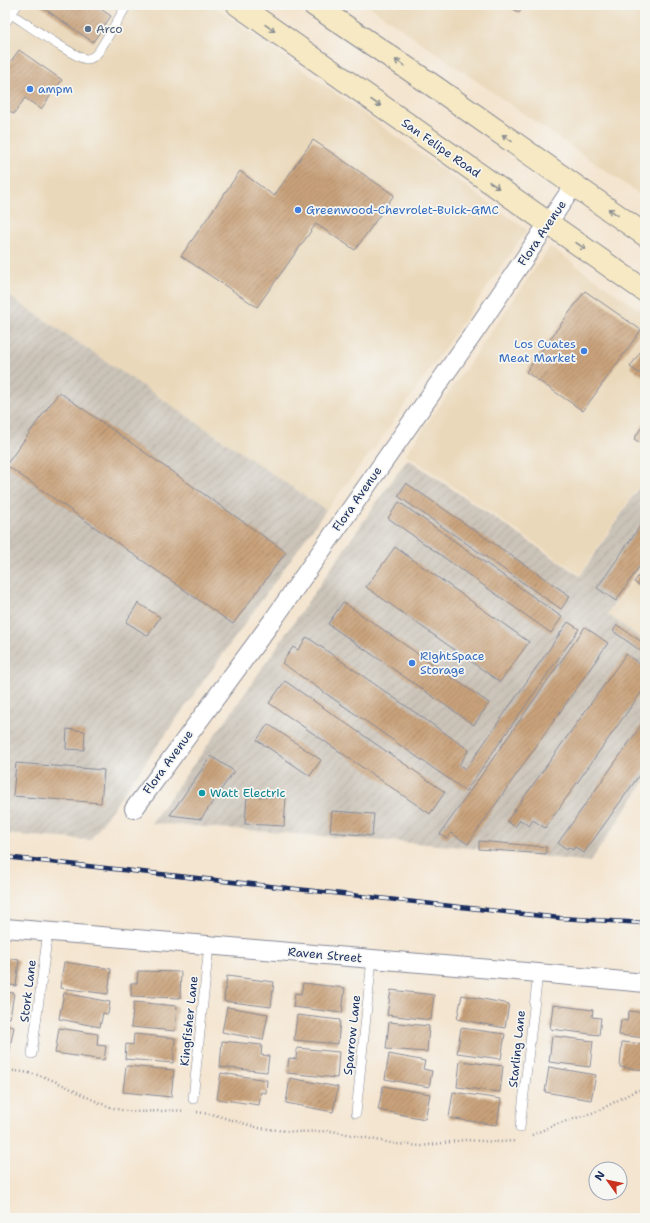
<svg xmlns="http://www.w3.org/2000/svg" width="650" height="1223" font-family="'Shantell Sans',sans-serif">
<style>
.built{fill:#ead8ba}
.industrial{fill:url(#industrial-furrows)}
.building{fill:url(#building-hatch)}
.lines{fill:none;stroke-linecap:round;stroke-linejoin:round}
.lane-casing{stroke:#888a97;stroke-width:10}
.street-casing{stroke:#888a97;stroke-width:20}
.secondary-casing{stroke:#888a97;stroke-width:24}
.path{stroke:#888a97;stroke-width:2.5;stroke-dasharray:1 3;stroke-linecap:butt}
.lane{stroke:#fff;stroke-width:9}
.street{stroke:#fff;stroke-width:18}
.secondary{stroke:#f6e9c3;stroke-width:22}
.rail-casing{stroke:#1b2f5e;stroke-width:4.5}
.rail{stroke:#f6f6f2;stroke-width:3;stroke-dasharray:9;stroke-linecap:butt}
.oneway{stroke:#888c90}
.service-dot{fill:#5c6f8a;stroke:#f6f6f2;stroke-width:1.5}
.shop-dot{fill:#3f7fe0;stroke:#f6f6f2;stroke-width:1.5}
.culture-dot{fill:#0f9aa8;stroke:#f6f6f2;stroke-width:1.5}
.labels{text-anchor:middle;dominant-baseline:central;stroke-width:3.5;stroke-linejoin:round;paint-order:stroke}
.service-label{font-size:12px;fill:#4e5e75;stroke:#f6f6f2;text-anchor:start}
.shop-label{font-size:12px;fill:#366cbe;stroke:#f6f6f2;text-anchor:start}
.street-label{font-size:12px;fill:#1b2f5e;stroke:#f6f6f2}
.culture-label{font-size:12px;fill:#0d838f;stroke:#f6f6f2;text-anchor:start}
</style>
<defs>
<pattern id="industrial-furrows" width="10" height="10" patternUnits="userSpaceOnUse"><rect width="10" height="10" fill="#cac3b8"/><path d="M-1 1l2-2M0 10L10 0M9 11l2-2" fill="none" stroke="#ada8a1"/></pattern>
<pattern id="building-hatch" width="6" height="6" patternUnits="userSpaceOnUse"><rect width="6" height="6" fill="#c9a27a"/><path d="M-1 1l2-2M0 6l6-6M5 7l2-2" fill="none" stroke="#a28467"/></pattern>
</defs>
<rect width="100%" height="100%" fill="#f6f6f2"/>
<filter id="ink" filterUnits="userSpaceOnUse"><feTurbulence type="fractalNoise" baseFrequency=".025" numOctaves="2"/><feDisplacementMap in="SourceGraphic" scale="8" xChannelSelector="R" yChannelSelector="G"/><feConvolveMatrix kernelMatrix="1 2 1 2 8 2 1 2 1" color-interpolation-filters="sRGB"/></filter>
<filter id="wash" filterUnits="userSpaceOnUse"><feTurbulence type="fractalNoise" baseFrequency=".012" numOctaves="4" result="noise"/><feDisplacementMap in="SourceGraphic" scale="16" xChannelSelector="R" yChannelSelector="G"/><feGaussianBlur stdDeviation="0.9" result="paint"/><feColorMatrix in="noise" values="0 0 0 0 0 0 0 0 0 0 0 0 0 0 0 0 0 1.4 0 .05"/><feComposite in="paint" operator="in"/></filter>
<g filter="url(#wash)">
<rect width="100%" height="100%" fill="#f4e5d0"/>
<path class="built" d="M5,5h207l315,225 -145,208 -56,72 -321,-217z
M368,5h277v193l-255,-177z
M550,247l95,67v162l-65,98 -174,-120z
M645,562v79l-37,-26z"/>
<path class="industrial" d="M5,293l321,217 -236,330 -85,-6z
M408,459l172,117 65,-98v82l-38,54 38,27v140l-55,81 -138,-16 -301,-23 90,-124 144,-209z"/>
<g id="blocks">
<path class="building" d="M39,5h56l16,11 -18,26z
M508,5h17l-6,8z
M19,50l43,30 -21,29 -16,-11 -11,16 -9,-6v-39z
M313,140l81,55 -39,55 -39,-26 -59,83 -76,-51 59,-85 34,25z
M585,291l56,39 -58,81 -57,-39z
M645,345v32l-15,-10z
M59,392l227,160 -53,72 -227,-159z
M645,422v24l-11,-7z
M406,483l164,113 -9,13 -163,-113z
M399,502l163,115 -11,16 -163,-115z
M645,519v39l-29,43 -19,-13z
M395,547l134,95 -29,40 -134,-95z
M645,567v22l-11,-7z
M343,602l146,101 -15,22 -146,-101z
M138,603l22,14 -12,19 -22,-14z
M568,622l11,7 -113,162 -184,-128 11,-16 5,3 9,-13 162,113 -10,15 7,4z
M617,625l28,19v10l-32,-23z
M585,627l23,16 -140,201 -17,-11 -4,6 -7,-5z
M626,654l19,14v19l-100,141 -12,-8 -4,6 -9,-6 -5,7 -8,-6z
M285,681l160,111 -15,22 -161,-111z
M645,720v47l-61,86 -9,-6 -2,3 -5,-3 -1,2 -9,-6z
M268,724l53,36 -11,16 -53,-36z
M67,729l18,2 -1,19 -18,-1z
M211,756l23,15 -33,48 -31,-4z
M16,763l88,7 -3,33 -88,-7z
M247,796l39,2 -2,28 -39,-2z
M332,811l42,3 -2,22 -42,-4z
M479,841l67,6v7l-67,-5z
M5,958l14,2 -3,26 -11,-2z
M64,962l47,7 -3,25 -48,-6z
M138,971l43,1 -1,26 -49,-2v-13h6z
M227,976l47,6 -3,25 -47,-6z
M303,983l42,5 -3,25 -49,-6 2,-14 6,1z
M391,990l43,5 -3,25 -44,-5z
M5,992l9,1 -4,25 -5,-1z
M64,993l46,9 -2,12 -5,-1 -3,14 -41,-8z
M462,995l47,9 -4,24 -48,-9z
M134,1002l43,4 -2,25 -44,-4z
M553,1005l40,5 -1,7 9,1 -2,17 -49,-6z
M227,1007l41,7 -5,26 -41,-8z
M629,1011l16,2v25l-26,-3 2,-15 6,1z
M297,1015l43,5 -2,24 -44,-4z
M389,1022l40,4 -2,26 -41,-3z
M5,1025l9,2 -5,25 -4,-1z
M59,1028l39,6 -1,11 9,1 -2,14 -49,-7z
M461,1028l44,6 -4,25 -44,-6z
M134,1034l41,4 -2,25 -48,-4 1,-15 7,1z
M552,1036l41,5 -3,26 -41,-5z
M222,1041l40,4 -1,10 8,1 -2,16 -47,-5z
M622,1042l23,2v26l-25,-3z
M297,1048l42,4 -2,26 -50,-5 2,-15 7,1z
M389,1054l36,7 -2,8 9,2 -3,16 -44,-8z
M460,1061l43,5 -3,26 -43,-5z
M126,1066l48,4 -3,27 -48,-5z
M549,1067l47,8 -5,25 -46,-8z
M221,1073l46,7 -1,13 -5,-1 -2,13 -42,-6z
M290,1078l48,9 -5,25 -47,-9z
M383,1086l47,8 -5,25 -47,-9z
M453,1092l48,7 -4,26 -48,-7z"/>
</g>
</g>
<g filter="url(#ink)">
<use href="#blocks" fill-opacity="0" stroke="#888a97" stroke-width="1"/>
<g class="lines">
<defs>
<path id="lane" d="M11,14c13,8 64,44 75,45 6,0 10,-4 13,-8l28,-46
M5,23l12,-18
M32,1054l16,-123
M193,1099l16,-154
M356,1113l16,-154
M520,1128l18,-155"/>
<path id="street" d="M134,809l139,-189 205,-293 96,-142
M5,928l533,45 107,10"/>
<path id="secondary" d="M238,5l407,286
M314,5l121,82 210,148"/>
</defs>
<use href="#lane" class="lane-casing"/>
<use href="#street" class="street-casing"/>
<use href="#secondary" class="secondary-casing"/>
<path class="path" d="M5,1070c14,1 28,3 42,8 24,9 45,24 70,31 22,6 45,0 68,2
M197,1112l18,3 44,13 36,4 37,-1 64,13 26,2 42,-6 35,2 17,-1
M532,1135l22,-10 44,-14 37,-20 10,-2"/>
<use href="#lane" class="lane"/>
<use href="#street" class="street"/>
<use href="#secondary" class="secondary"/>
<defs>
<path id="rail" d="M5,857l555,61 85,5"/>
</defs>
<use href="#rail" class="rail-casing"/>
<use href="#rail" class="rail"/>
</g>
<defs><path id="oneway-shaft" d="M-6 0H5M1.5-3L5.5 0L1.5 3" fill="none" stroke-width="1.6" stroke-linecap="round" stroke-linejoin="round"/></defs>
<g class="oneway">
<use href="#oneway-shaft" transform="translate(270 28) rotate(35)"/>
<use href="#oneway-shaft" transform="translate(400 63) rotate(-146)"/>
<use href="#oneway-shaft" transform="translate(376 103) rotate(35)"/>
<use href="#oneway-shaft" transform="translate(507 138) rotate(-145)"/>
<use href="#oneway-shaft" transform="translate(494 185) rotate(35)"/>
<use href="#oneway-shaft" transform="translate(613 212) rotate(-145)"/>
<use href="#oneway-shaft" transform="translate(581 246) rotate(34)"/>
</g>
</g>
<circle class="service-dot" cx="88" cy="29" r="4"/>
<g class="shop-dot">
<circle cx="30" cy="89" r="4"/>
<circle cx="298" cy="210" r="4"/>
<circle cx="584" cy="351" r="4"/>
<circle cx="412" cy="663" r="4"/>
</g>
<circle class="culture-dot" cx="202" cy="793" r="4"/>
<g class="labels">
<g class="service-label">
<text x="96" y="29">Arco</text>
</g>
<g class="shop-label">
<text x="38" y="89">ampm</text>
<text x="306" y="210">Greenwood-Chevrolet-Buick-GMC</text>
<text x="576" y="344" text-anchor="end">Los Cuates<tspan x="576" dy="14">Meat Market</tspan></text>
<text x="420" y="656">RightSpace<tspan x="420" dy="14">Storage</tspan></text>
</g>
<g class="street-label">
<text transform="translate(441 148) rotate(35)">San Felipe Road</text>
<text transform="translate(542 233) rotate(-56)">Flora Avenue</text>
<text transform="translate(357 499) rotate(-55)">Flora Avenue</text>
<text transform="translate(168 762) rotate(-54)">Flora Avenue</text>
<text transform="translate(325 955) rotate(5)">Raven Street</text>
<text transform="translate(28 991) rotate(-83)">Stork Lane</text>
<text transform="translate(189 1021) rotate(-84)">Kingfisher Lane</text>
<text transform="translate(352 1035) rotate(-84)">Sparrow Lane</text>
<text transform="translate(517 1049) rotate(-84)">Starling Lane</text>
</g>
<g class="culture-label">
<text x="210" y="793">Watt Electric</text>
</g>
</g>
<rect width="650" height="1223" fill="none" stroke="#f6f6f2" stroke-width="20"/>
<g transform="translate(608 1181) rotate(303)"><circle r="19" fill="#f6f6f2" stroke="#9ea6b7"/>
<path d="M0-3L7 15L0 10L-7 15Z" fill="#c8321e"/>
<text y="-6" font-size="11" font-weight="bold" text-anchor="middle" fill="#1b2f5e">N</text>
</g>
</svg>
